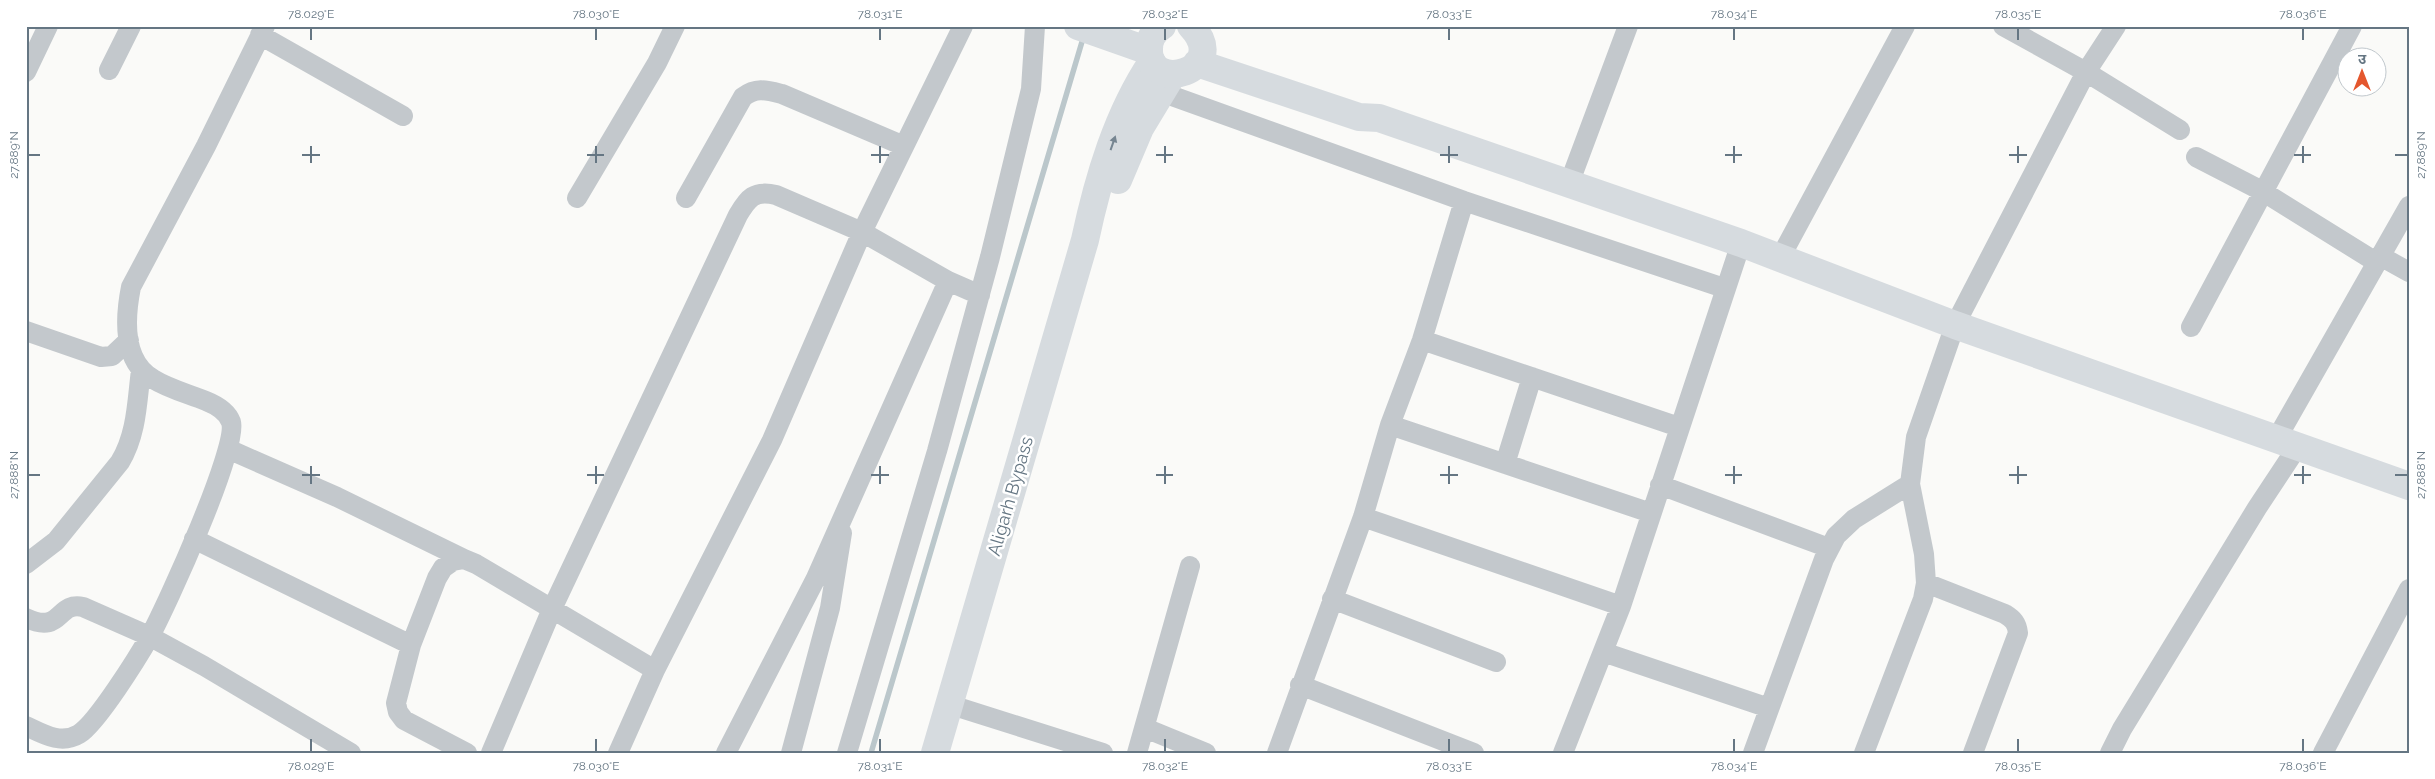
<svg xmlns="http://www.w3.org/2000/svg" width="2435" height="779" font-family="Raleway,'Noto Sans Devanagari',sans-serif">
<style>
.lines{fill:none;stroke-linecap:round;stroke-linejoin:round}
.stream{stroke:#bbc7cb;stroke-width:5.5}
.minor{stroke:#c3c8cc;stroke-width:20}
.secondary{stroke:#d6dbdf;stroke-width:28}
.primary{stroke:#d6dbdf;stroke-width:28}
.oneway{fill:#768591}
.ticks{fill:none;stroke:#657683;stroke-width:2}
.labels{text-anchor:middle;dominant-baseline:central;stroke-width:5;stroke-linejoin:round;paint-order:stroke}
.street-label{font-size:18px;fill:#657683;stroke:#fff}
.neatline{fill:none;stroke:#657683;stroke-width:2}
.ticks-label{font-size:12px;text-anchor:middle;fill:#657683}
</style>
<rect width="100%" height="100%" fill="#fafaf8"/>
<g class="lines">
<path class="stream" d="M871,753l213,-718"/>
<path class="minor" d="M2003,26l83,46 94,58
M260,35l143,81
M109,70l22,-44
M26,72l22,-46
M1161,92l303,109 260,87
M2196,157l66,34 114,71
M1569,184l59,-158
M577,198l80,-135 18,-37
M686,198l57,-101c13,-10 23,-7 39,-3l122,52
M2382,257l27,15
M1780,258l125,-232
M2191,327l161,-301
M26,331l75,26 11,-1 17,-16
M1422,340l257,87
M1390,425l261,88
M2277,438l132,-232
M228,449l109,48 127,62
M1505,464l27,-87
M1660,485l169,63
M1363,517l258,89
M194,539l217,106
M26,564l30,-23 64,-79c17,-28 17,-61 21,-92
M1926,583l79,31c8,5 12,9 13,19l-45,120
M1332,599l164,63
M26,618c37,17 30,-17 57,-11l66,29 55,30 147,87
M1603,652l166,56
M1300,685l174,68
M948,704l155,49
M26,726c17,8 35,19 53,8 18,-11 59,-77 71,-98 16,-29 89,-189 81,-214 -4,-11 -15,-17 -25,-21 -17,-7 -37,-12 -53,-22 -31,-18 -28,-62 -22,-92l75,-141 59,-120
M1145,728l61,25
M467,753l-63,-33 -6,-8 -2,-9 15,-58 26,-67 6,-10 10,-7 11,-2 12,5 179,106
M491,753l61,-144 186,-394c10,-17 16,-25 38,-20l86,37 86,49 32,14
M618,753l37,-83 117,-230 90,-208 101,-206
M726,753l90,-175 132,-297
M791,753l39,-145 12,-75
M847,753l90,-302 53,-194 41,-168 4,-63
M1137,753l53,-187
M1277,753l86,-236 27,-92 32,-85 42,-139
M1563,753l58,-147 120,-363
M1753,753l71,-194 12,-23 18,-17 56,-35
M1864,753l59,-154 3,-16 -2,-29 -14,-70 6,-47 39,-112 131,-253 30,-46
M2110,753l12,-24 135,-221 41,-62
M2323,753l86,-164"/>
<path class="secondary" d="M1118,180l22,-52 32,-53
M935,753l150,-513c13,-61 32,-126 67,-178"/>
<path class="primary" d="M1078,26l71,25
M1162,26c-8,5 -13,13 -13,23 -2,46 84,22 42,-23
M1197,63l162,54 20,1 362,125 214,82 454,161"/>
</g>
<defs><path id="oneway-solid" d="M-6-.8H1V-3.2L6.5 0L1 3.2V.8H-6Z" transform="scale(1.25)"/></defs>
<use class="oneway" href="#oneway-solid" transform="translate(1113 143) rotate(-71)"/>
<path class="ticks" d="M311,28v12M596,28v12M880,28v12M1165,28v12M1449,28v12M1734,28v12M2018,28v12M2303,28v12M311,146v17M596,146v17M880,146v17M1165,146v17M1449,146v17M1734,146v17M2018,146v17M2303,146v17M28,155h12M302,155h18M587,155h17M871,155h18M1156,155h17M1440,155h18M1725,155h17M2009,155h18M2294,155h17M2395,155h13M311,466v18M596,466v18M880,466v18M1165,466v18M1449,466v18M1734,466v18M2018,466v18M2303,466v18M28,475h12M302,475h18M587,475h17M871,475h18M1156,475h17M1440,475h18M1725,475h17M2009,475h18M2294,475h17M2395,475h13M311,739v13M596,739v13M880,739v13M1165,739v13M1449,739v13M1734,739v13M2018,739v13M2303,739v13"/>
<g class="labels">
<g class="street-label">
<text transform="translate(1010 496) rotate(-74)">Aligarh Bypass</text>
</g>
</g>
<rect width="2435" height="779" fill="none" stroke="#ffffff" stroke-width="55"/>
<g transform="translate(2362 72)"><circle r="24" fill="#ffffff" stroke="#c1c8cd"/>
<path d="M0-4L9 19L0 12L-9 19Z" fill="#e4572e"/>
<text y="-8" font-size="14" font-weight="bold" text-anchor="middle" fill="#657683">उ</text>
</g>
<rect x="28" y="28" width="2380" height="724" class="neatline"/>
<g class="ticks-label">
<text x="311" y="18">78.029°E</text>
<text x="596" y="18">78.030°E</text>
<text x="880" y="18">78.031°E</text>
<text x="1165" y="18">78.032°E</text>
<text x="1449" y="18">78.033°E</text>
<text x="1734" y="18">78.034°E</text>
<text x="2018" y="18">78.035°E</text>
<text x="2303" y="18">78.036°E</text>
<text transform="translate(14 155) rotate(-90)" y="4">27.889°N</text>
<text transform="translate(2421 155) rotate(-90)" y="4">27.889°N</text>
<text transform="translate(14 475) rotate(-90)" y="4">27.888°N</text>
<text transform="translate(2421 475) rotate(-90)" y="4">27.888°N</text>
<text x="311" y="770">78.029°E</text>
<text x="596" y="770">78.030°E</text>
<text x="880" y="770">78.031°E</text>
<text x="1165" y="770">78.032°E</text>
<text x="1449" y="770">78.033°E</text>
<text x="1734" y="770">78.034°E</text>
<text x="2018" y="770">78.035°E</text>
<text x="2303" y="770">78.036°E</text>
</g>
</svg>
